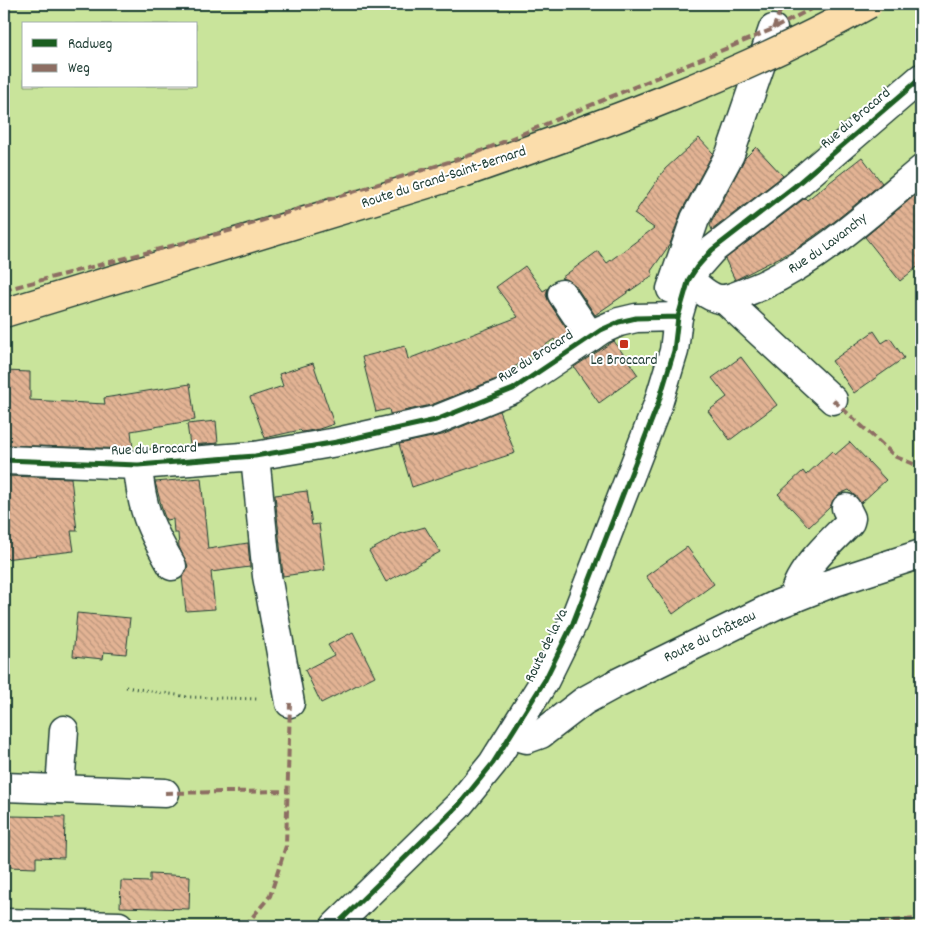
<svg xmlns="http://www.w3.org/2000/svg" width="925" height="930" font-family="Dekko,sans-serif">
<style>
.park{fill:#c9e49b;stroke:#749068;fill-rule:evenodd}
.building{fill:url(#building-back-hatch);stroke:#1f3d34}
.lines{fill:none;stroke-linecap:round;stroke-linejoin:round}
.minor-casing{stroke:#1f3d34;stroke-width:31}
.major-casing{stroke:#1f3d34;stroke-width:31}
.path{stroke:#1f3d34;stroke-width:3;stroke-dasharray:1 4;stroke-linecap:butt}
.minor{stroke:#fff;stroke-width:28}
.major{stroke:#fbddab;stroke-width:28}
.major-bridge-casing{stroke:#1f3d34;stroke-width:31;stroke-linecap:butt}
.major-bridge{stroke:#fbddab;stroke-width:28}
.quiet{stroke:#8d6e63;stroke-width:4;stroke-dasharray:8 4;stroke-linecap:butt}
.cycleway-casing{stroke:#fff;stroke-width:8}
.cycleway{stroke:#1b5e20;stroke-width:5}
.poi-dot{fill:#c8321e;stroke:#fff;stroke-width:2}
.labels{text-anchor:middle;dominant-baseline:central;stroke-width:4;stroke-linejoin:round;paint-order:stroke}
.street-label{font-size:15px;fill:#1f3d34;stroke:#fff}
.poi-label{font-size:15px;fill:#1f3d34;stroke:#fff}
</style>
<defs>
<pattern id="building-back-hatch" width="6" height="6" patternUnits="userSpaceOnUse" patternTransform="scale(1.25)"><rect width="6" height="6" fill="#e3b394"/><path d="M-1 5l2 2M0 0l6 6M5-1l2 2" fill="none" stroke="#b7937a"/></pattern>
</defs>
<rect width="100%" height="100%" fill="#f9f0ea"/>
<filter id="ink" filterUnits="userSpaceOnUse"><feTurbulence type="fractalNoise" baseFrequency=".02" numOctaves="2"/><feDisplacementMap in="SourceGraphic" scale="10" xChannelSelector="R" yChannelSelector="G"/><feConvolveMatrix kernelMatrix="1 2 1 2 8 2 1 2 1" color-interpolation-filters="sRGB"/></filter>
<g filter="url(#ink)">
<path class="park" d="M4,4h917v922h-917zM24,24h172v62h-172z"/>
<path class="building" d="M699,138l14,15 -32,59 -11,32 -19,27 2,4 -58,40 -20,-30 -7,-5 -7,-2 37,-27 9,12 47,-35 -20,-14 31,-45z
M756,147l27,29 -71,54 -2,-5 35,-67z
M862,157l20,26 -47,38 -39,28 -61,31 -10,-21 80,-61 2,2z
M921,190v74l-21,17 -35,-44z
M525,266l18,25 5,-3 -2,7 3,7 20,31 -13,9 -2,-3 -55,39 -68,27 -41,9 -1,-5 -13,3 -14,-55 43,-11 3,13 110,-42 -22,-30z
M874,331l8,12 8,-5 14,20 -50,35 -22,-32z
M614,341l24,34 -39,28 -25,-36z
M741,357l36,48 -47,35 -22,-29 19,-14 -15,-19z
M313,363l21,61 -15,5 -17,3 -2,-2 -35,8 -15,-41 33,-11 -4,-12z
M4,371l26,1v28l75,4 -1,-6 86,-14 5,36 -64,11 2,18 -129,-4z
M499,411l16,42 -103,34 -13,-43 43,-9z
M216,421l2,22 -28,2 -3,-21z
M850,442l36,38 -25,23 -12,-13 -10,4 -6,6 -3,7 -21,20 -31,-33 25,-23 3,4 26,-24 3,4z
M4,476l67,2 6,53h-6l3,20 -70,8z
M201,478l7,71 40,-6 2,24 -39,5 4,37 -29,2 -4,-34 6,-11 -9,-19 -1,-14h-4l-1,-14 -7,1 -3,-8 -8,-30z
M307,491l5,34 7,-1 6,46 -42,6 -8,-81z
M425,527l15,25 -54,30 -17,-31 31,-17z
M687,547l27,37 -41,30 -27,-38z
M77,613l53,5 -4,36 -22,-2 -1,7 -30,-3z
M353,632l22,44 -54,27 -16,-33 29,-15 -6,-10z
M10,816l55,1 -1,41 -28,-1v11l-27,-1z
M150,874l40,2 -1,33 -69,-2 1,-26 29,1z"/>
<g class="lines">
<defs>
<g id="minor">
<path id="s1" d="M689,279c9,8 23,22 36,20 12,-2 25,-9 36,-13 60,-28 110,-74 160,-116"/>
<path d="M671,289l24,-70 35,-65 43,-125"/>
<path d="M562,294l29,43"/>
<path d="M724,299l109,101"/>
<path d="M255,456l12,120 23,127"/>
<path d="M4,460l134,5 117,-9 82,-14 99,-22 77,-31 88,-59 18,-8 17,-4 42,-1"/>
<path d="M138,465c3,44 12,63 34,101"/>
<path d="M794,598c1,-25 39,-58 56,-76l1,-4 -5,-10"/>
<path id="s2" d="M512,735l15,4 14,-5 43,-33 33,-18 159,-78 53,-21 92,-30"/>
<path d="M4,787l161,6"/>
<path d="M60,789l4,-59"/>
<path d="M4,923l115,3"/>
<path d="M335,926l123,-120 35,-43 52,-83 28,-57 85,-219 16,-53 4,-34 11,-38 8,-12 15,-17 83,-64 126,-108"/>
</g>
<path id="major" d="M4,313l459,-140"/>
</defs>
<use href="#minor" class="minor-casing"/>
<use href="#major" class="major-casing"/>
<path class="path" d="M126,687l63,10 70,2"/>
<use href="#minor" class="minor"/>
<use href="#major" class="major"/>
<defs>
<path id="major-bridge" d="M463,173c139,-48 277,-97 406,-169"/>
</defs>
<use href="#major-bridge" class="major-bridge-casing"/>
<use href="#major-bridge" class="major-bridge"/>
<path class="quiet" d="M773,29l10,-25
M4,290l228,-60 242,-76 299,-125 47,-25
M833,400l63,57 25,10
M165,793l124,-2
M245,926l25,-30 16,-50 4,-143
M870,926l8,-4 39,-3 4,2"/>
<defs>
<path id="cycleway" d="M4,460l134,5 117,-9 82,-14 99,-22 77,-31 88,-59 18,-8 17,-4 42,-1
M335,926l123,-120 35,-43 52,-83 28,-57 85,-219 16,-53 4,-34 11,-38 8,-12 15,-17 83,-64 126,-108"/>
</defs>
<use href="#cycleway" class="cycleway-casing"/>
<use href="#cycleway" class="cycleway"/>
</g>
</g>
<rect class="poi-dot" x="619" y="339" width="10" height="10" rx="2.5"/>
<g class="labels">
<g class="street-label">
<text transform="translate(856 119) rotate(-40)">Rue du Brocard</text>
<text transform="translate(444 178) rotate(-18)">Route du Grand-Saint-Bernard</text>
<text stroke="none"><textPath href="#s1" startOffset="160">Rue du Lavanchy</textPath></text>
<text transform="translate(536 357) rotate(-32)">Rue du Brocard</text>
<text transform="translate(154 450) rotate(-2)">Rue du Brocard</text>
<text stroke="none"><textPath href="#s2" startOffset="226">Route du Château</textPath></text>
<text transform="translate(547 646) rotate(-64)">Route de la Ya</text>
</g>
<g class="poi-label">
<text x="624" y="361">Le Broccard</text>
</g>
</g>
<rect width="925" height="930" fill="none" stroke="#fff" stroke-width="20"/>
<rect x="10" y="10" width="905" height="910" fill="none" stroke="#1f3d34" stroke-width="2" filter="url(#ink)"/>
<rect x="22" y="22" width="175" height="65" fill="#ffffff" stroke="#a5b1ae"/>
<rect x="32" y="39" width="25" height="8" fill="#1b5e20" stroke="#a5b1ae"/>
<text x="68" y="48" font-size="15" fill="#1f3d34">Radweg</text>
<rect x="32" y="64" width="25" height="8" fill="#8d6e63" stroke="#a5b1ae"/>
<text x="68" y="72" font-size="15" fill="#1f3d34">Weg</text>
</svg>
